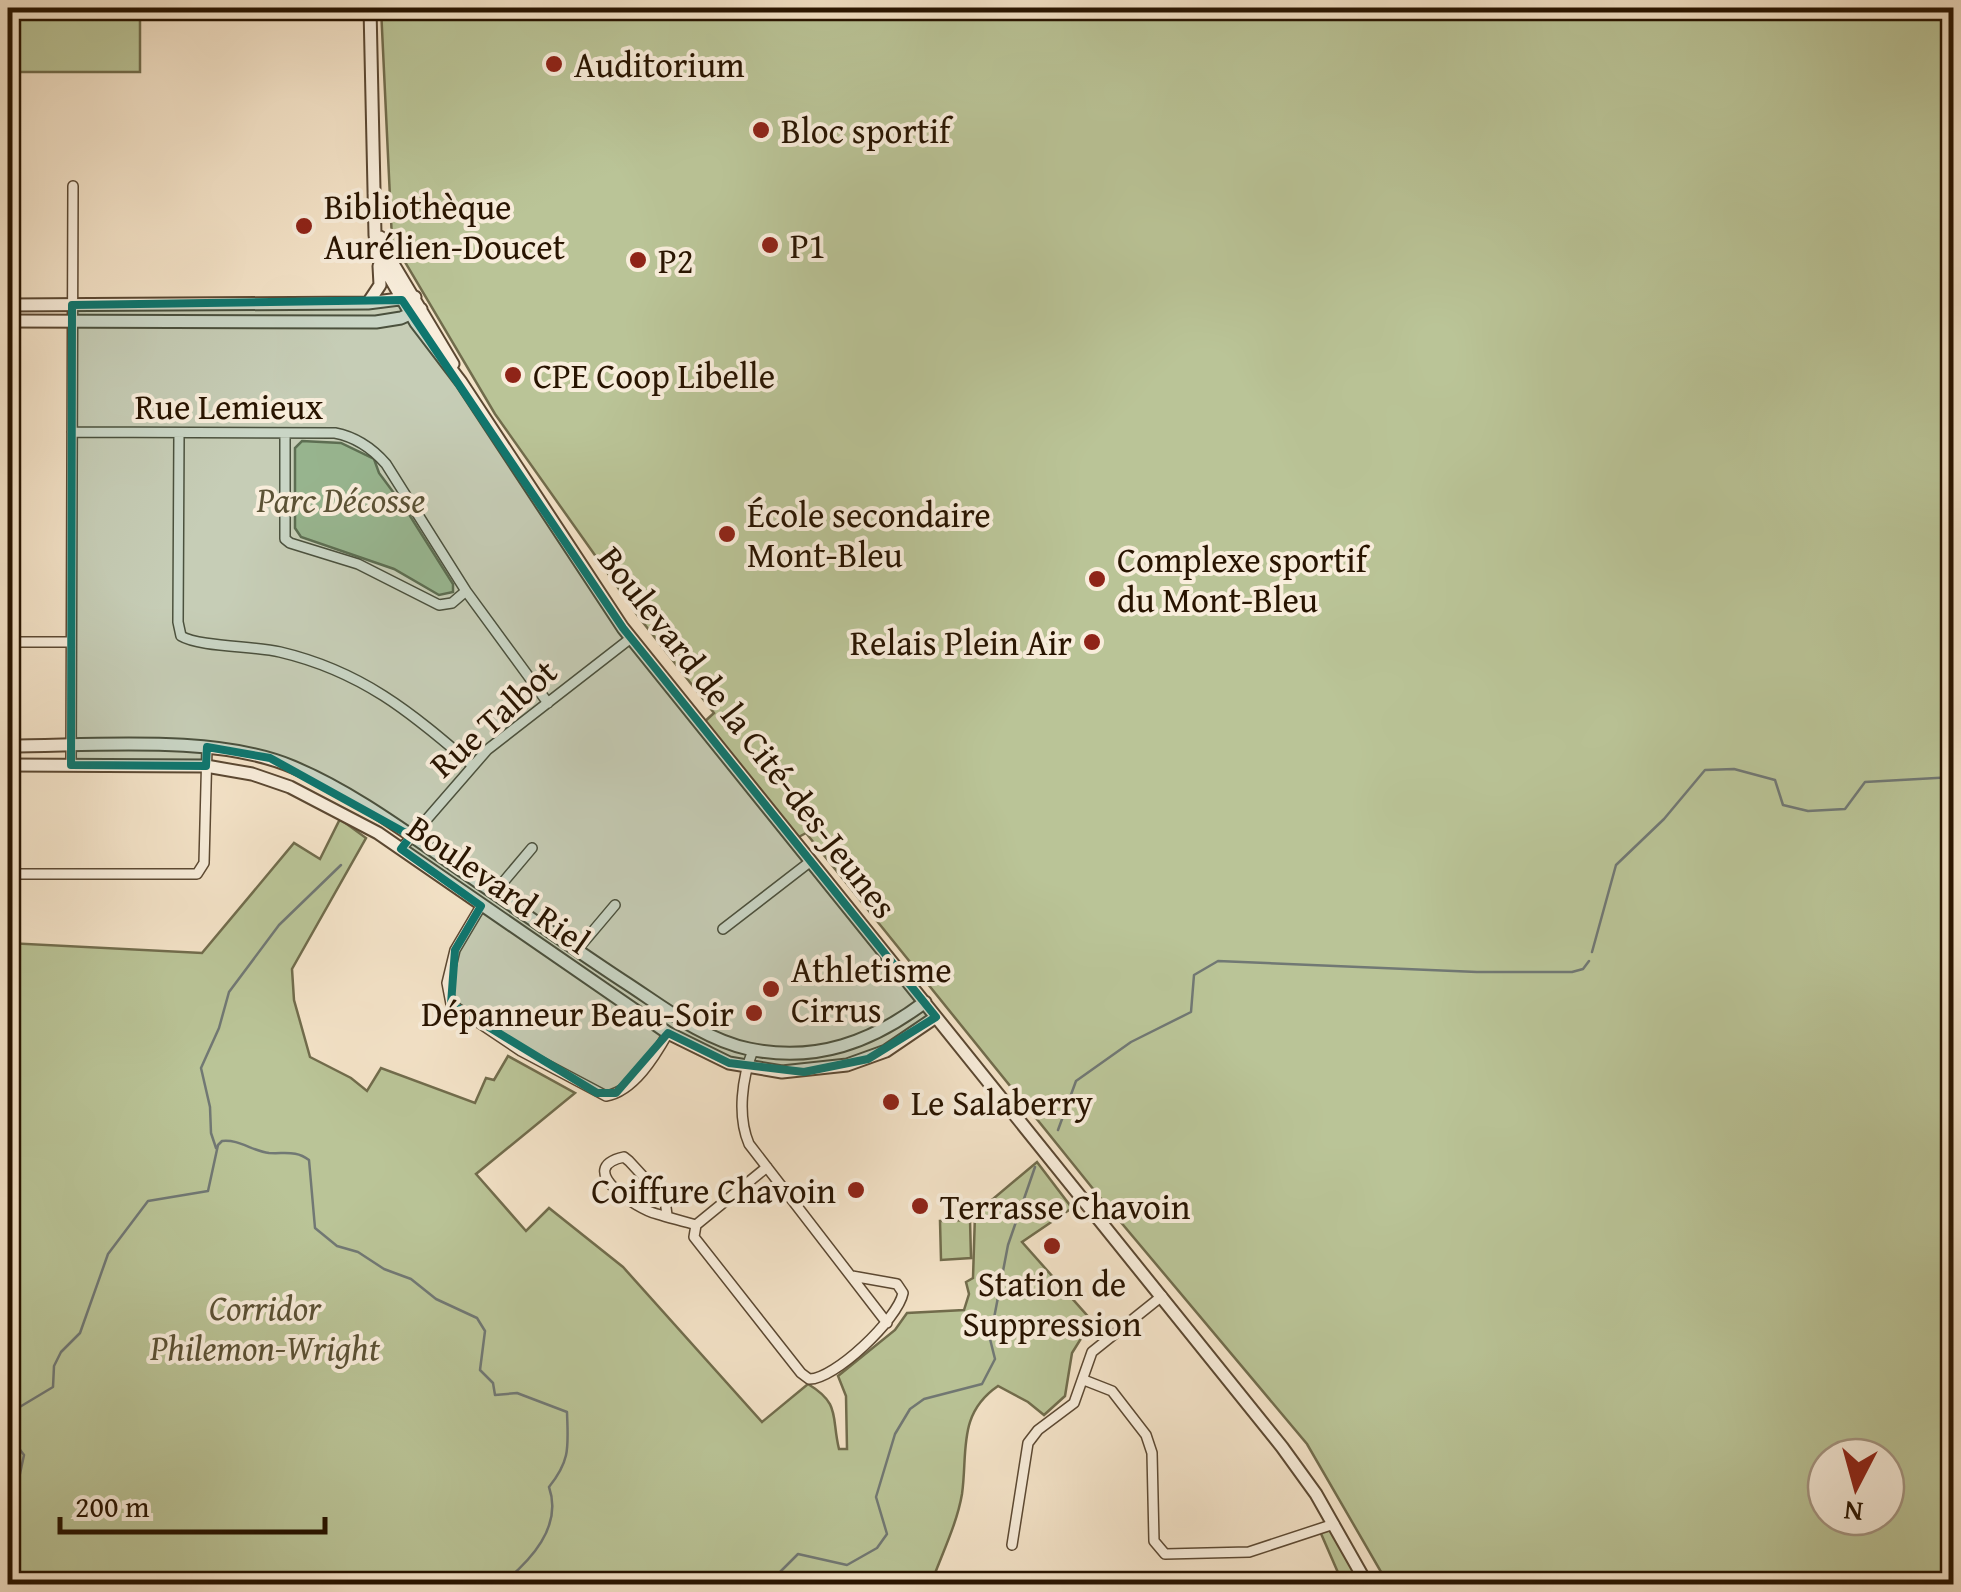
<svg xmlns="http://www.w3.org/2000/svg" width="1961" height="1592" font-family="'Gentium Book Plus',serif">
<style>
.green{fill:#bac497;stroke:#716c4c;stroke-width:2.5;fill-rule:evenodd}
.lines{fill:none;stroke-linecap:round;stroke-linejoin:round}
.stream{stroke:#717874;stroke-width:2.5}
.minor-casing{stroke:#5b4832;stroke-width:12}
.tertiary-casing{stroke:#5b4832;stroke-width:15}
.minor{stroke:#f8eddb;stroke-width:9}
.tertiary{stroke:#f8eddb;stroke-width:11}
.marked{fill:#0f766e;fill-opacity:0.2;stroke:#0f766e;stroke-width:8;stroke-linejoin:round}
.poi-dot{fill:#8f2418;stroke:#f8eddb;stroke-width:4}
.labels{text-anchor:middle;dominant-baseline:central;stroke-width:8;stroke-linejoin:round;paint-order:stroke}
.poi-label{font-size:35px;fill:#281400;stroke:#f8eddb;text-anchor:start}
.street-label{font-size:35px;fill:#281400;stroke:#f8eddb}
.park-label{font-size:35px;font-style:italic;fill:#5b5235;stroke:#f8eddb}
</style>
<rect width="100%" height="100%" fill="#f4e3c8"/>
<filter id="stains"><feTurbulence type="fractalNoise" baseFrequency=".002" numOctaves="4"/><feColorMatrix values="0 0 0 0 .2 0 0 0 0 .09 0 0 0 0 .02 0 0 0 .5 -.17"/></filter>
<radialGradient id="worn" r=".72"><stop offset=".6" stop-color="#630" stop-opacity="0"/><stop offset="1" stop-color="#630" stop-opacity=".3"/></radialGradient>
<path class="green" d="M8,8h132v64h-132z
M381,8h1572v1576h-565l-81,-140 -209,-249 -292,-362 -11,6 -93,-115 12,-11 -76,-97 -143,-202 -103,-174zM1826,1457h60v60h-60z
M302,441l39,2 33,16 5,14 26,35 48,76v8l-14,3 -45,-26 -93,-32 -6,-9v-80z
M340,819l26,19 -74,131 2,31 16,57 41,21 16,13 14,-23 94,35 11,-25 8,2 14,-24 67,37 -99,81 50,57 23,-23 74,59 139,155 46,-38c33,20 23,32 31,65h8l-1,-53 -8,-20 57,-46 12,-17 57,-3 5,-16 -3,-12 7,-4 2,-64 62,-52 35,46 -50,34 70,79 -20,32 -7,43 -21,19 -16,-13 -30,-16c-41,28 -30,66 -36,108 -5,30 -21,62 -31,90h-923v-641l194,10 92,-110 26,16z
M970,1220l1,38 -30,2 -1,-39z
M1334,1524l33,60h-24l-24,-55z"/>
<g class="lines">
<path class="stream" d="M1592,952l24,-87 48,-46 41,-49 29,-1 41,11 8,25 25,6 37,-2 20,-27 89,-5
M1058,1130l18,-49 55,-39 60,-30 3,-37 24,-14 259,11h95l11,-3 6,-8
M216,1148l-5,-15 -1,-26 -9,-39 18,-40 10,-36 50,-67 62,-60
M8,1414l45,-27 1,-21 7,-14 19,-19 28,-79 40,-53 60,-10 10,-46 4,-4c17,-2 30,10 47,12 16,1 27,-3 40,7l6,68 22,18 21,6 26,17 27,10 25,20 41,19 8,13 -5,39 13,13 2,12 22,-2 50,19c1,34 4,48 -18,75 14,40 -19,74 -47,97
M8,1434l16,21 -9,42 -7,6
M768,1584l30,-30 49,11 30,-17 10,-14 -11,-37 19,-63 15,-25 14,-10 58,-15 13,-25 -5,-20 18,-94 27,-78"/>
<defs>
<path id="minor" d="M249,12l6,-4
M72,432l263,1c21,4 37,15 51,31l80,127 82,112
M179,433l-1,189 3,14c18,11 74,10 99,16 81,19 131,60 192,113
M285,433v106l5,4 68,21 81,41 13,-2 14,-12
M8,642h63
M71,765l2,-579
M401,849l86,-99 144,-112
M8,874h189l7,-11 3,-116
M494,893l38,-45
M481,906l-26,44 -8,33 4,21 70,47 85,45c28,-5 49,-40 62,-63
M723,929l88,-68
M577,950l38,-45
M753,1050c-11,28 -16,66 -4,94l138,179
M767,1167l-71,58 -2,12 107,136 8,6c25,1 89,-60 94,-86l-6,-9 -45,-8
M667,1215l-2,-15 -36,-39 -5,-4c-51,11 13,52 33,57 13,4 26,7 39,11
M1084,1380l28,11 34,44 6,18 2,88 11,13 84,-2 85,-28
M1012,1545l16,-102 10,-13 36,-27 18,-51 70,-56"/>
<path id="tertiary" d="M370,8l5,227 3,22 38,66 45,59 162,246 659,819 34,47 51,90
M380,237l12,25 61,102
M368,303l12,-18 -1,-19
M8,305l360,-2 47,-6
M8,321l368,1 25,-4 20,-9
M8,746c84,0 208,-12 285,21 55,23 106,60 155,94 58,40 116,81 175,120 39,25 79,58 126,68 67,14 123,-7 176,-47
M8,765l198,1 46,8 38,13 88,46 290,200 61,30 53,9 65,-7 39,-14 50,-34"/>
</defs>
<use href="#minor" class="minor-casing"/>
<use href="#tertiary" class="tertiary-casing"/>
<use href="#minor" class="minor"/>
<use href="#tertiary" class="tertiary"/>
</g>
<path class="marked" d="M402,300l221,328 313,389 -68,42 -64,13 -75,-9 -61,-30 -52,60h-19l-146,-89 4,-54 26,-44 -80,-57 10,-13 -141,-78 -63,-11 -1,19 -135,-1 1,-460z"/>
<g class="poi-dot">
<circle cx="554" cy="64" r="10"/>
<circle cx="761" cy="130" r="10"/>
<circle cx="304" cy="226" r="10"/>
<circle cx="770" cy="245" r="10"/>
<circle cx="638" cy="260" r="10"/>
<circle cx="513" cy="375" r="10"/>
<circle cx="727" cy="534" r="10"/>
<circle cx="1097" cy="579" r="10"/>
<circle cx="1092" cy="642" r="10"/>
<circle cx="771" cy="989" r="10"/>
<circle cx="754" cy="1013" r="10"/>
<circle cx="891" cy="1102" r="10"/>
<circle cx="856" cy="1190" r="10"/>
<circle cx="920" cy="1206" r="10"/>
<circle cx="1052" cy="1246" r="10"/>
</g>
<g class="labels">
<g class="poi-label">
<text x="574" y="64">Auditorium</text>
<text x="781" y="130">Bloc sportif</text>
<text x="324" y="206">Bibliothèque<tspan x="324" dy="40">Aurélien-Doucet</tspan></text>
<text x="790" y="245">P1</text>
<text x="658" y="260">P2</text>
<text x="533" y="375">CPE Coop Libelle</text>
<text x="747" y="514">École secondaire<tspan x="747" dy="40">Mont-Bleu</tspan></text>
<text x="1117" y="559">Complexe sportif<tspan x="1117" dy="40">du Mont-Bleu</tspan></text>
<text x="1072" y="642" text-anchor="end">Relais Plein Air</text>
<text x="791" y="969">Athletisme<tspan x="791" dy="40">Cirrus</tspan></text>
<text x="734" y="1013" text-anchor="end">Dépanneur Beau-Soir</text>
<text x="911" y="1102">Le Salaberry</text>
<text x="836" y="1190" text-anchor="end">Coiffure Chavoin</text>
<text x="940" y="1206">Terrasse Chavoin</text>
<text x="1052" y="1283" text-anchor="middle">Station de<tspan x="1052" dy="40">Suppression</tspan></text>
</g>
<g class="street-label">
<text x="229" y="406">Rue Lemieux</text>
<text transform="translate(493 718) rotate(-42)">Rue Talbot</text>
<text transform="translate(748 732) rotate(52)">Boulevard de la Cité-des-Jeunes</text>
<text transform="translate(499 884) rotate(35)">Boulevard Riel</text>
</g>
<g class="park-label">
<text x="341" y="499">Parc Décosse</text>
<text x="265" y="1307">Corridor<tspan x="265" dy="40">Philemon-Wright</tspan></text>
</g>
</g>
<rect width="1961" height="1592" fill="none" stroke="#f4e3c8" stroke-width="40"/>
<rect x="10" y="10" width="1941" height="1572" fill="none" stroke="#281400" stroke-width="5"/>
<rect x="20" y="20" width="1921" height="1552" fill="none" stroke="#281400" stroke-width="2.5"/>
<g transform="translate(1856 1487) rotate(186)"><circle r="48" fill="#f8eddb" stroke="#a59683" stroke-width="2.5"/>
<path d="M0-8L18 38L0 25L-18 38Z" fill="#8f2418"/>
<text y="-15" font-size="28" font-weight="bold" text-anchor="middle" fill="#281400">N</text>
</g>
<path d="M60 1517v15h265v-15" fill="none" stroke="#281400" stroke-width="5"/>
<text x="75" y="1517" font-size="30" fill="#281400" stroke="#f8eddb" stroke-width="8" paint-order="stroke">200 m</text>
<rect width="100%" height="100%" filter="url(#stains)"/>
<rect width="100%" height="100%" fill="url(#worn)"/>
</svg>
